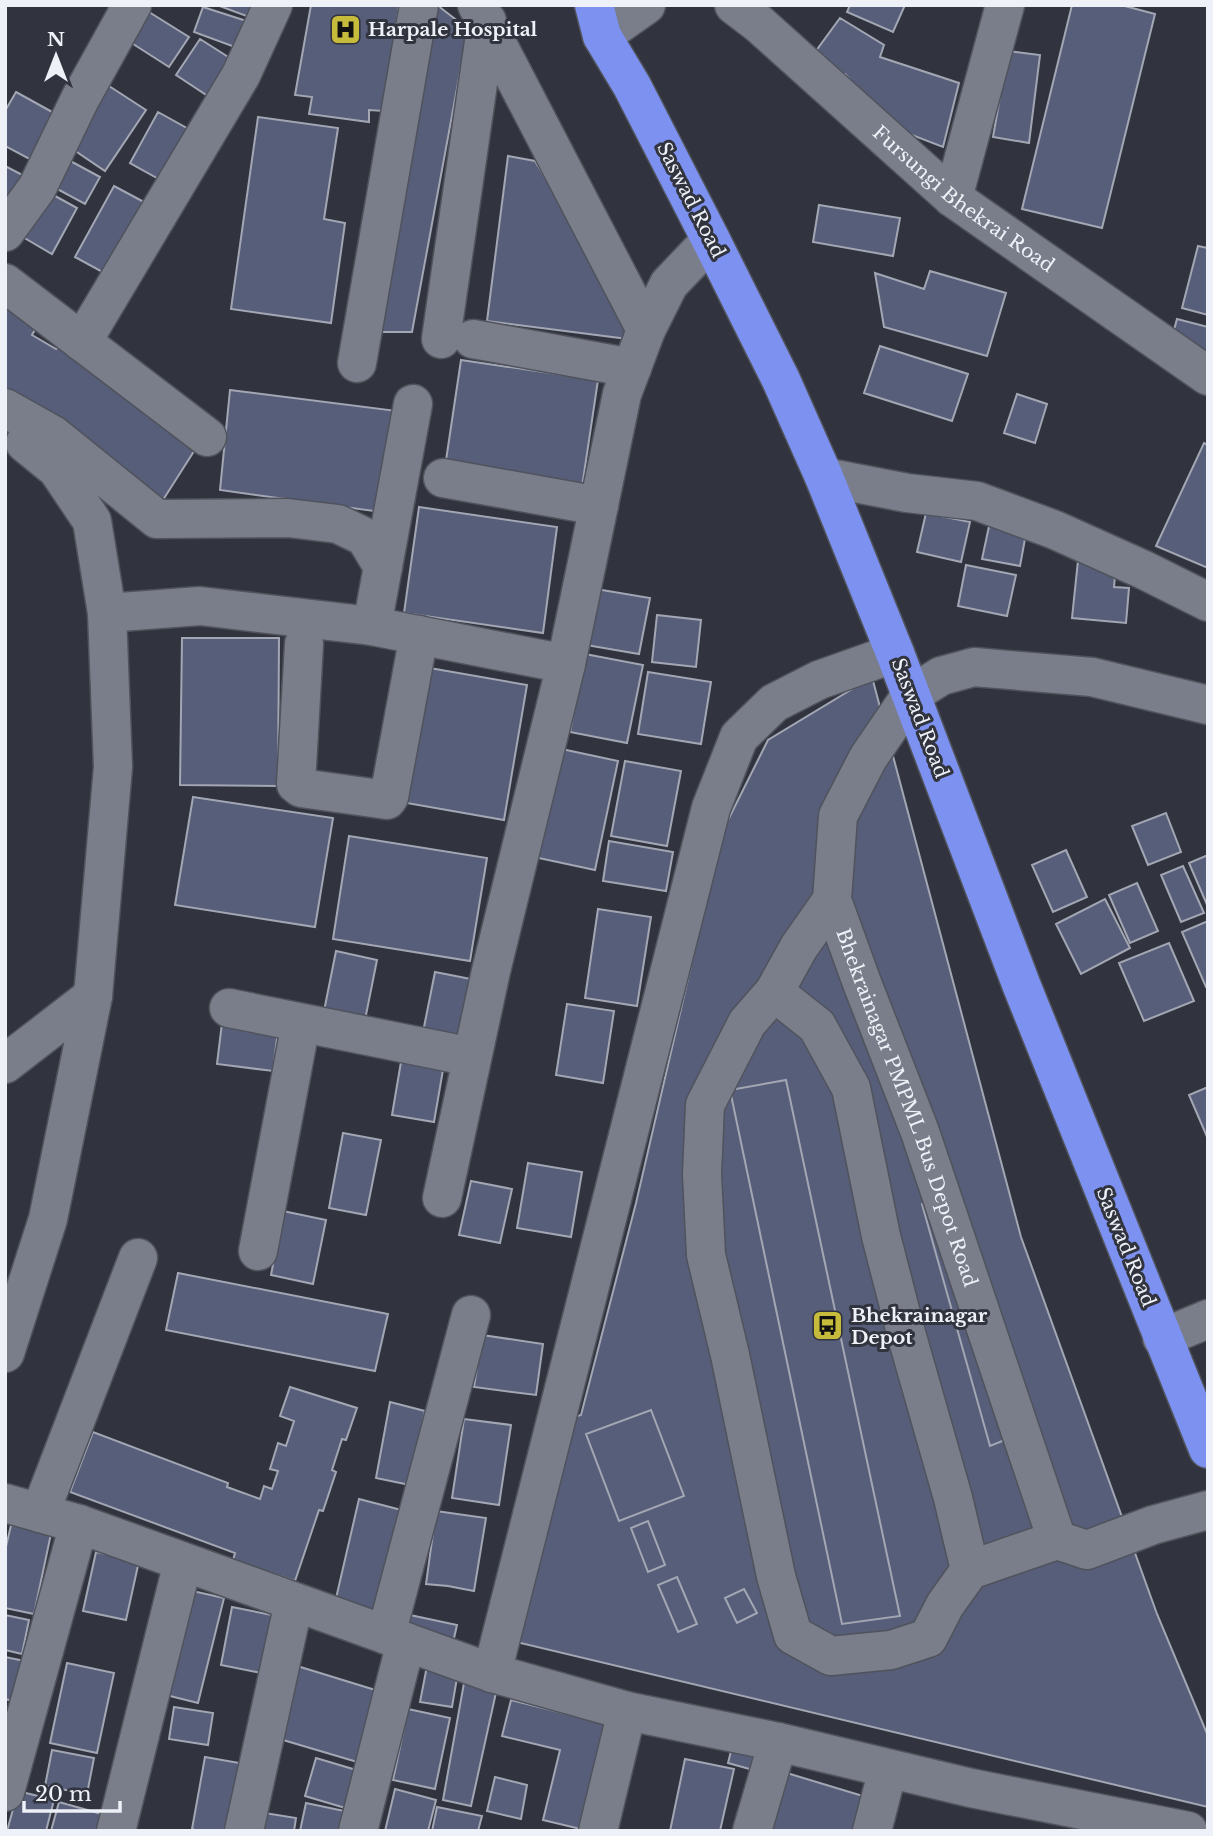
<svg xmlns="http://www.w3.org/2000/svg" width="1213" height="1836" font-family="'Libre Baskerville',serif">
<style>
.building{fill:#575e79;stroke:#a3a7b4;stroke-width:2}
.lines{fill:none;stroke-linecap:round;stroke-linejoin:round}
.minor-casing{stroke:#50535c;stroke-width:41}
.highway-casing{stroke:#50535c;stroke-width:41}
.minor{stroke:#7a7e8a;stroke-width:38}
.highway{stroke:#7c91f0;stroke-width:38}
.labels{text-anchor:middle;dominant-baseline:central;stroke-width:6;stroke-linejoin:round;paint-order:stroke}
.poi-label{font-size:19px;font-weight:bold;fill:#eef1f7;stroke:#31343e;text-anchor:start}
.street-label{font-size:19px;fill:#eef1f7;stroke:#31343e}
</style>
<rect width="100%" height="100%" fill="#31343e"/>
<path class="building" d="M217,5h49l-6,16z
M311,5h88l-15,106 -15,-1v12l-60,-8 3,-17 -17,-2z
M437,5l31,24 -56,303h-36z
M850,5h55l-12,27 -46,-20z
M1072,5h49l34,9 -53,214 -80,-19z
M203,7l53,17 -13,26 -49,-18z
M149,12l40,25 -20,30 -39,-25z
M840,18l44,27 -4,12 79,26 -16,64 -52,-20 -46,-53h-12l-20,-19z
M200,39l44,28 -24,37 -44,-29z
M1008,51l32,4 -11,88 -36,-6z
M109,86l37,24 -41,61 -37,-25z
M16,92l47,26 -26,45 -32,-17v-35z
M158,112l43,24 -28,51 -43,-24z
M258,117l80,11 -14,91 21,4 -14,100 -100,-14z
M508,156l27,5 84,135 9,43 -141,-18z
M63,157l37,20 -15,27 -37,-20z
M5,166l27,14 -12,22 -15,-8z
M114,186l43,23 -40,71 -42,-23z
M46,191l31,17 -25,46 -31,-18z
M819,205l81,13 -7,38 -80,-14z
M1198,246l10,2v67l-26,-7z
M930,271l76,22 -19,63 -103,-29 -9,-54 49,16z
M5,299l35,22 -8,14 24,14 6,-9 141,97 -40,63 -158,-98z
M1177,319l31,8v31l-39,-10z
M880,346l88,28 -16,47 -88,-28z
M461,360l137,20 -16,107 -137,-20z
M230,390l167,21 -16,101 -161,-22z
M1017,394l30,10 -12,39 -31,-10z
M1204,443l4,2v123l-52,-22z
M419,507l138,20 -14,106 -139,-20z
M926,513l44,9 -9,40 -44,-10z
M991,517l36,11 -7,38 -38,-7z
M1079,551l37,14 -2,22 15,1 -3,35 -54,-5z
M966,565l50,10 -9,41 -49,-10z
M596,589l54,9 -11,56 -53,-9z
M657,615l44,5 -5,47 -44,-5z
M182,638h97l-1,148 -98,-1z
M585,654l58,11 -16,78 -57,-11z
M424,667l103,18 -23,135 -103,-18z
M648,672l63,10 -10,62 -63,-10z
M872,677l149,560 136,377 51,122v71l-725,-173 66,-210 32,-9 55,-212 86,-371 46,-92z
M557,748l61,13 -23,109 -61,-13z
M625,761l56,10 -14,75 -56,-10z
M193,797l140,21 -18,109 -140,-22z
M1166,813l15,39 -33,13 -16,-39z
M349,836l138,22 -17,103 -137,-22z
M609,841l64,11 -7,39 -63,-10z
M1066,850l21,47 -34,15 -21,-47z
M1208,855v52l-19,-44z
M1183,866l21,47 -23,9 -20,-47z
M1137,883l21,48 -28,12 -21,-48z
M1105,899l25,49 -49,26 -25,-50z
M598,909l53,8 -14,89 -52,-8z
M1208,921v66h-2l-24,-55z
M1169,943l25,58 -50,20 -25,-58z
M336,951l41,9 -13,65 -41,-9z
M435,972l36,7 -11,61 -37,-8z
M567,1004l47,7 -11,72 -47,-8z
M222,1023l56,7 -5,41 -56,-7z
M402,1056l42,8 -10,58 -42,-7z
M786,1080l114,536 -58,8 -112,-534z
M1208,1087v52l-19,-44z
M343,1133l38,7 -15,75 -37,-7z
M528,1163l54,9 -11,65 -54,-9z
M471,1181l41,8 -12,54 -41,-8z
M936,1197l69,243 -15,6 -68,-242z
M283,1211l43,9 -13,64 -42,-9z
M178,1273l210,41 -13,57 -209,-41z
M482,1335l61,9 -7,51 -62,-8z
M290,1387l67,21 -11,32 -4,-1 -10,31 4,2 -13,39 -4,-1 -24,71 -62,-21 2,-7 -165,-61 23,-60 135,51 -1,4 33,12 4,-13 8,3 6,-18 -8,-2 8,-26 8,3 8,-25 -14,-5z
M390,1402l35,9 -15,74 -34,-7z
M651,1410l33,86 -65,25 -33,-87z
M464,1419l47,6 -12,80 -47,-7z
M359,1499l50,13 -27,107 -48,-12z
M436,1511l50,7 -12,73 -26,-5 -22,-2z
M12,1521l40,8 -18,85 -29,-6v-57z
M648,1521l17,44 -17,7 -17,-44z
M96,1552l43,9 -13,59 -43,-9z
M677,1577l20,47 -19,8 -20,-47z
M744,1589l13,24 -20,10 -12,-25z
M188,1590l36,8 -26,105 -36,-9z
M232,1607l40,8 -11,58 -40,-8z
M5,1615l24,5 -7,34 -17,-4z
M410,1615l47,10 -5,22 -47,-10z
M5,1657l20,4 -8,41 -12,-3z
M67,1663l47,10 -17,80 -47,-10z
M294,1665l91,28 -21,71 -91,-27z
M427,1666l31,6 -6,35 -32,-5z
M464,1683l33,5 -26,118 -28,-6z
M511,1700l104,26 -26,105 -46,-11 17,-70 -58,-14z
M174,1707l39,6 -5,32 -39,-6z
M408,1709l42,9 -15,71 -42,-9z
M734,1739l36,11 -6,23 -36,-10z
M52,1750l42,8 -7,36 -42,-8z
M205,1757l40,7 -12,67h-35l-6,-2z
M316,1758l47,14 -11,38 -47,-14z
M685,1759l49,10 -14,62h-50z
M777,1770l89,27 -10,34h-95z
M495,1777l32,8 -6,34 -34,-8z
M395,1789l41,11 -8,31h-43z
M18,1791l36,9 -8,31h-39z
M59,1802l46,13 -4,16h-50z
M306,1803l43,9 -4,19h-45z
M437,1807l45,9 -4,15h-46z
M253,1811l43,7 -2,13h-45z"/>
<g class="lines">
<defs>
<g id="minor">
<path d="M477,5l169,325"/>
<path id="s1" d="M734,5l25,19 194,174 255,178"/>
<path d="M602,36l44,-31"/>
<path d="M953,198l52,-193"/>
<path d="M5,232l32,-44 43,-89 52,-94"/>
<path d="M5,283l202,154"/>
<path d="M441,339l46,-318"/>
<path d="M473,339l159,29"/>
<path d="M82,342l159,-267 32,-70"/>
<path d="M357,363l62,-358"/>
<path d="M5,408l48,27 104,84 131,-1 50,6 27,13 18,30"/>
<path d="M25,443l32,26 35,52 15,92"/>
<path d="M824,477l83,16 70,8 78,29 89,40 64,32"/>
<path d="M443,478l156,28"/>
<path d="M372,626l41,-222"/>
<path d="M304,644l-8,140 5,4 86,12 2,-3 30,-162"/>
<path id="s2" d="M1208,705l-116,-28 -118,-10 -33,9 -30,19 -43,63 -30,58 -6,84 30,83 58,149 137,408 30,10 66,-25 55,-15"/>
<path d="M832,900l-33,47 -25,45 -27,31 -42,82 -3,69 4,81 24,100 46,221 17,59 38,21 60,-6 37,-12 17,-33 25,-35 87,-30"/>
<path d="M774,992l43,34 34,62 30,148 25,97 47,165 17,72"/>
<path d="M229,1008l243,49"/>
<path d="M5,1064l88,-68"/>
<path d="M442,1198l49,-227 75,-307 56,-270 24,-64 23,-46 42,-44"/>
<path d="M258,1251l43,-228"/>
<path d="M1162,1338l46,-19"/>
<path d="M5,1353l43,-134 45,-223 20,-229 -6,-154 93,-7 172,20 194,38"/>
<path d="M5,1503l74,21 413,149 135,38 151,31 193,46 217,43"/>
<path d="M40,1513l98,-255"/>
<path d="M386,1635l85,-320"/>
<path d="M492,1673l219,-865 28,-71 35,-34 45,-23 76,-27"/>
<path d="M5,1792l74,-268"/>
<path d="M116,1831l67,-269"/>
<path d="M244,1831l50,-229"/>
<path d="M358,1831l48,-189"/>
<path d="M598,1831l29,-120"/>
<path d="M752,1831l26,-89"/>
<path d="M872,1831l16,-62"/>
</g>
<path id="highway" d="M594,5l8,31 30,50 79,154 70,140 43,97 71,176 126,331 187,465"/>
</defs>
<use href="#minor" class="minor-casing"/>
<use href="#highway" class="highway-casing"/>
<use href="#minor" class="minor"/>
<use href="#highway" class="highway"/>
</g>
<defs>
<symbol id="hospital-square" viewBox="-11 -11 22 22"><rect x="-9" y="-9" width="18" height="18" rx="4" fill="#c7bb3b" stroke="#31343e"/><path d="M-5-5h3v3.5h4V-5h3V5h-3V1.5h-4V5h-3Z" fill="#111"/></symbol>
<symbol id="bus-square" viewBox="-11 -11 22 22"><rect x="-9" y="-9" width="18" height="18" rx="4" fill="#c7bb3b" stroke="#31343e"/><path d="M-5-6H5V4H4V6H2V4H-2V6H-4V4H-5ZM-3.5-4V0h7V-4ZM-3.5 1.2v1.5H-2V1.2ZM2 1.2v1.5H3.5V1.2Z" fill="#111"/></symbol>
</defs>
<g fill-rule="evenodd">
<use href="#hospital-square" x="328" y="12" width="35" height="35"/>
<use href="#bus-square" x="810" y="1308" width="35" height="35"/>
</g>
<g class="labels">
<g class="poi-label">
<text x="368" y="29">Harpale Hospital</text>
<text x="851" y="1315">Bhekrainagar<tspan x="851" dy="22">Depot</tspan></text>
</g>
<g class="street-label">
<text stroke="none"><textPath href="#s1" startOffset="301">Fursungi Bhekrai Road</textPath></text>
<text transform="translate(691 200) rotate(63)">Saswad Road</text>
<text transform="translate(920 718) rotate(69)">Saswad Road</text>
<text stroke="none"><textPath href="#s2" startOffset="754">Bhekrainagar PMPML Bus Depot Road</textPath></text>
<text transform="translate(1126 1247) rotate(68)">Saswad Road</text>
</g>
</g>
<rect width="1213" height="1836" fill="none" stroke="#eef1f7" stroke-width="14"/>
<g transform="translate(56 56)" stroke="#31343e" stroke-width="5" paint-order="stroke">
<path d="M0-5L12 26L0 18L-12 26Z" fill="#eef1f7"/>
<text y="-10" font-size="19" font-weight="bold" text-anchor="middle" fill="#eef1f7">N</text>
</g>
<path d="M24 1801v10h96v-10" fill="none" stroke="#eef1f7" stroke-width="3.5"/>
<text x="35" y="1801" font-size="21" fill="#eef1f7" stroke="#31343e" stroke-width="5" paint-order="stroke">20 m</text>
</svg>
